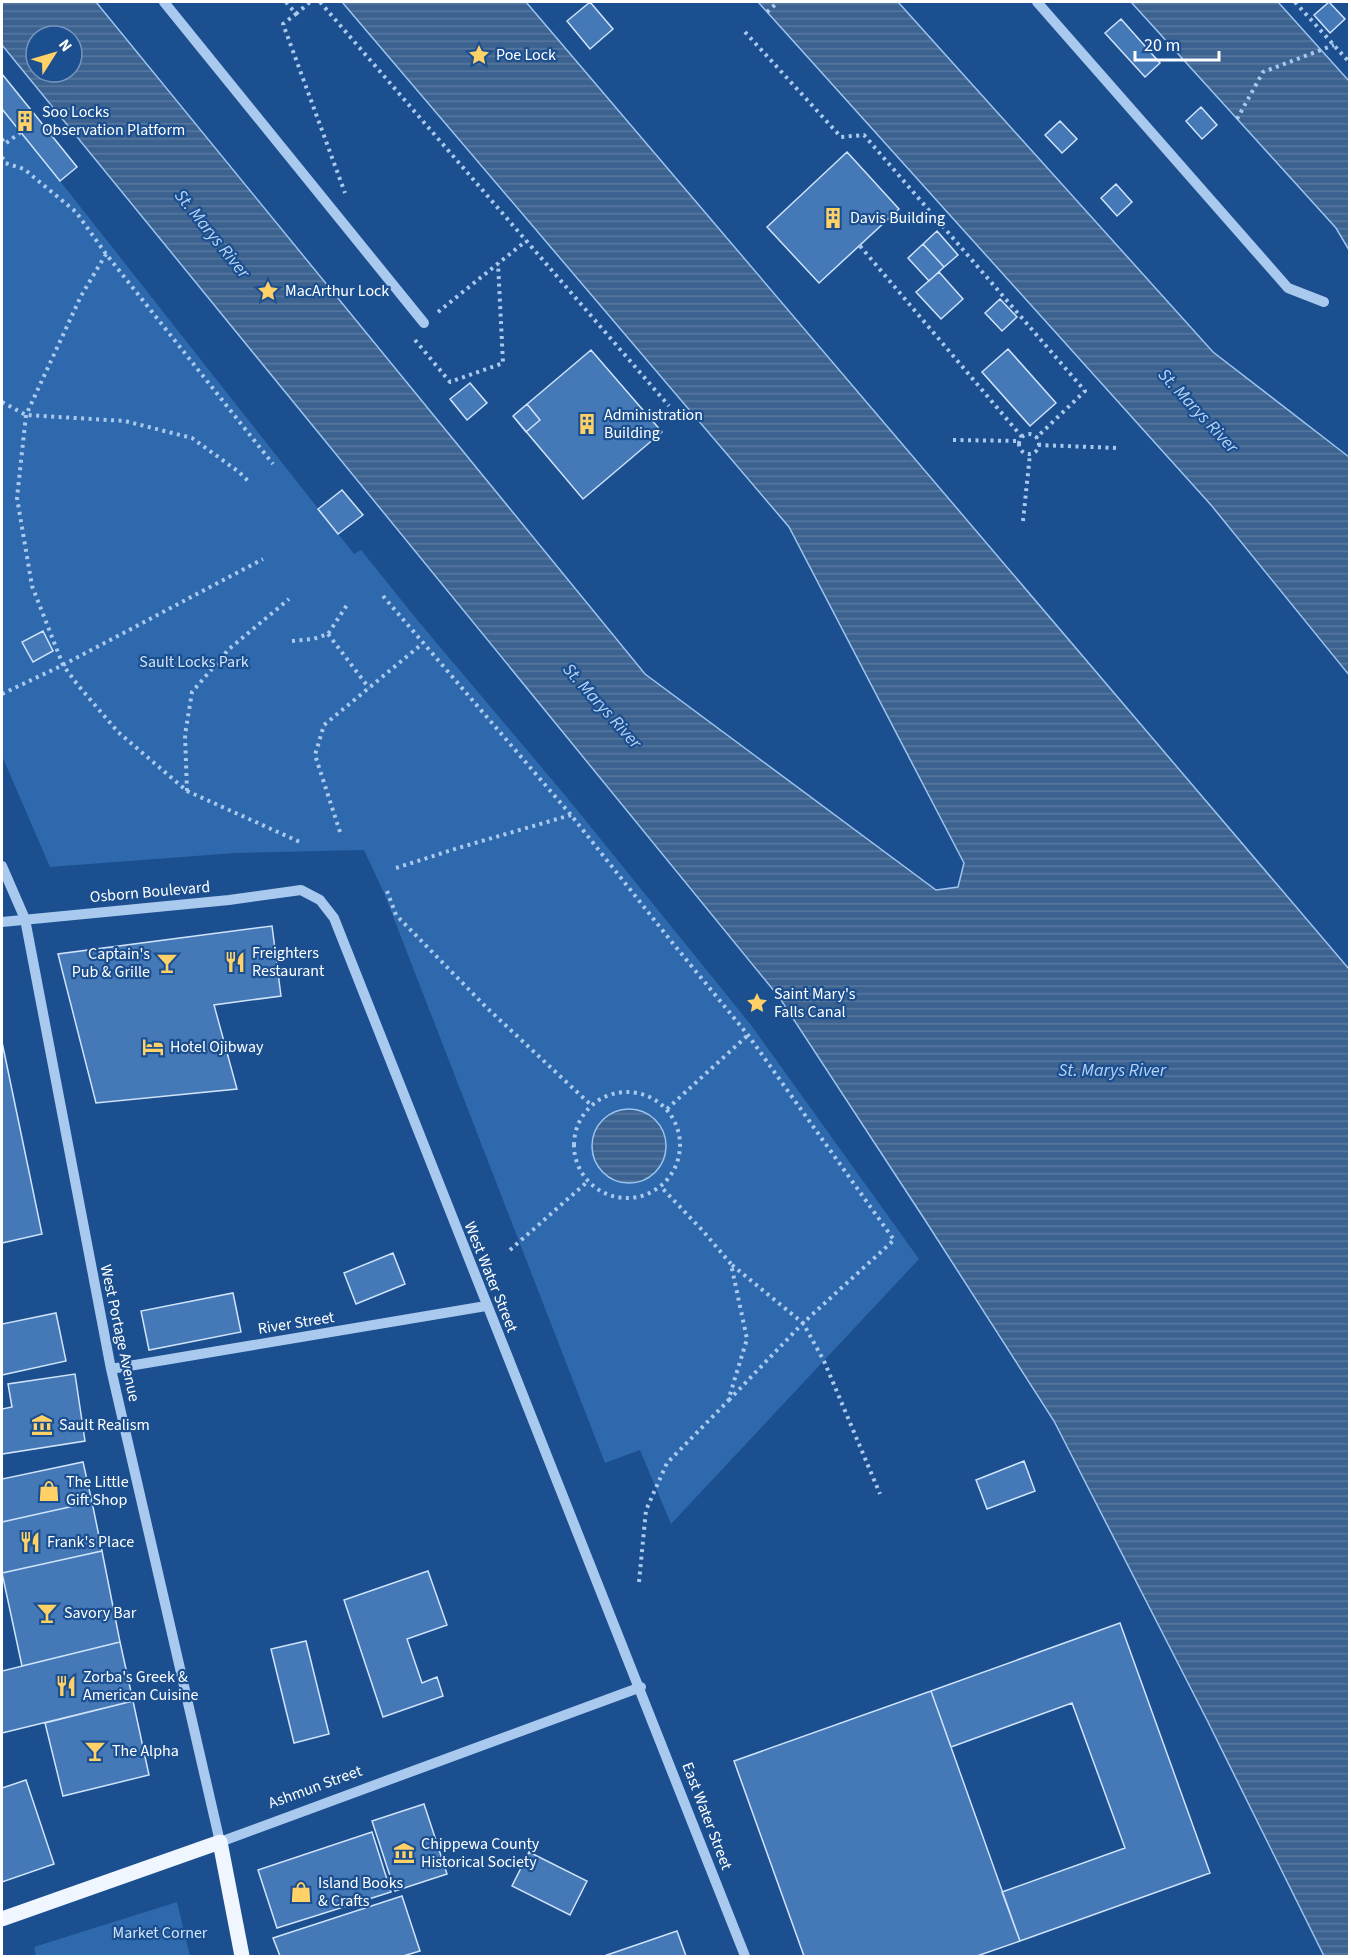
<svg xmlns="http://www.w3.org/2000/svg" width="1351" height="1958" font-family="'Source Sans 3',sans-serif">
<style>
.green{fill:#2e69ad}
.water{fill:url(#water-rules);stroke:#9cc4f0;stroke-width:1.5;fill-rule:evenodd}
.building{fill:#4478b7;stroke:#cfe3fa;stroke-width:1.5}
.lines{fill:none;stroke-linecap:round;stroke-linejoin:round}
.path{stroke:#a9c9ee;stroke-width:4;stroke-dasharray:3 4.5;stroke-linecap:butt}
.minor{stroke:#a9c9ee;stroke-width:10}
.major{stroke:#f0f6ff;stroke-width:15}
.labels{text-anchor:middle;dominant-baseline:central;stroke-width:4.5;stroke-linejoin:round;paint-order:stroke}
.poi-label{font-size:16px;fill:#fff;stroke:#1b4f8f;text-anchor:start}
.park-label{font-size:16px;fill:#cfe3fa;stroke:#1b4f8f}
.street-label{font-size:16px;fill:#fff;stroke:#1b4f8f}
.water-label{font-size:18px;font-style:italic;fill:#b5d3f5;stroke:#1b4f8f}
</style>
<defs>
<pattern id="water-rules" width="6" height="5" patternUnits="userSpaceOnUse" patternTransform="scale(1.5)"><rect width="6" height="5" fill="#3c6290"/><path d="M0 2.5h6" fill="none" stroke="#597aa1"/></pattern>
</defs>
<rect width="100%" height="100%" fill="#1b4f8f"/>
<path class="green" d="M2,109l58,72 294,373 7,-4 58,72 150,178 182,225 168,234 -248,265 -31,-74 -35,13 -221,-570 -20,-43 -129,3 -185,14 -48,-111z
M177,1902l13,54h-154l-2,-9z"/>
<path class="water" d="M2,2h94l549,672 291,216 22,-3 6,-24 -175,-336 -447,-525h184l823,967v987h-25l-116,-234 -154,-301 -129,-201 -146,-223 -777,-952zM36,36h36v36h-36z
M758,2h140l315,350 136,105v218l-138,-170z
M1131,2h147l71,79v169l-13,-22z
M592 1146a37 37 0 1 1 74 0a37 37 0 1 1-74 0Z"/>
<path class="building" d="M590,2l23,27 -23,20 -23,-28z
M1329,2l16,17 -15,14 -16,-18z
M1121,19l39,44 -15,14 -40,-44z
M2,74l75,93 -17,14 -58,-72z
M1201,107l16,18 -15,14 -16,-18z
M1060,121l17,18 -15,14 -17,-18z
M847,152l52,57 -80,74 -52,-56z
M1116,184l16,18 -15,14 -16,-18z
M937,231l21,24 -14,12 -21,-23z
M923,244l21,23 -15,14 -21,-23z
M939,272l24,27 -22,20 -25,-27z
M1000,299l17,18 -15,14 -17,-18z
M1008,349l48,54 -26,23 -48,-54z
M591,350l71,82 -79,67 -70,-83z
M470,383l17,20 -20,17 -17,-21z
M527,404l13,16 -14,12 -13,-16z
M342,490l21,25 -25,19 -20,-25z
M43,631l10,20 -20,11 -11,-20z
M272,926l9,70 -67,9 23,84 -141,14 -38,-149z
M2,1042l40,192 -40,9z
M393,1253l12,31 -49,20 -12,-31z
M233,1293l8,39 -92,18 -8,-39z
M56,1313l10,48 -64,14v-51z
M75,1374l10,67 -83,13v-45l10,-2 -4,-23z
M1024,1461l11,30 -48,18 -11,-29z
M83,1462l9,40 -90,20v-43z
M92,1502l10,49 -100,22v-51z
M102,1551l18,91 -98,24 -20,-93z
M428,1571l19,54 -40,14 15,44 15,-6 6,19 -60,21 -39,-117z
M1120,1623l90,250 -190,68 -18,-49 123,-44 -53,-145 -121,44 -20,-56z
M306,1641l23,93 -35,9 -23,-94z
M120,1642l13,59 -131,32v-62z
M931,1691l89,250 -43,15h-173l-70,-195z
M133,1701l16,74 -86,21 -18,-73z
M26,1780l28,84 -52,18v-94z
M424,1804l23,70 -52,17 -23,-70z
M372,1832l19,60 -114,36 -19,-58z
M529,1852l58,29 -17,34 -58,-29z
M402,1896l18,55 -17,5h-123l-7,-18z
M677,1931l9,25h-82z"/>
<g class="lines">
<path class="path" d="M286,2l10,12 -13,10 62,169
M320,2l349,404
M1295,2l55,61
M767,12l11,-10
M296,14l14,-12
M745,32l96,105 23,-2 221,256 -49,47
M1237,119l26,-47 71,-27
M2,139l3,5 16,-12
M2,157l3,6 19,6 52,43 30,42 167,210
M860,246l162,191
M106,254l-25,42 -55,119 -9,83 15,88 31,79 14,19 41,48 69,59 113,51
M438,312l88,-71
M415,340l35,42 53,-19 -5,-100
M2,402l24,13 99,6 67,17 47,34 11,11
M1019 444a10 10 0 1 1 20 0a10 10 0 1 1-20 0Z
M953,440l67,1
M1038,445l80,3
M1023,521l7,-67
M383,596l188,219 100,126 77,94 146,205 -91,83 -75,78
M328,634l41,54
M292,641l21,-2 15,-5 19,-29
M2,694l61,-29 200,-106
M187,791l-2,-56 7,-43 37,-43 60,-50
M340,832l-25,-77 9,-30 98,-81
M396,868l62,-20 113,-33
M387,891l9,24 91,93 104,97
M574 1145a53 53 0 1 1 106 0a53 53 0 1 1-106 0Z
M667,1109l81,-74
M510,1250l77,-68
M732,1265l71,58 21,38 56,133
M639,1582l7,-72 21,-47 61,-62 19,-62 -16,-75 -28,-33 -41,-43"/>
<path class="minor" d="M164,2l260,321
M1037,2l251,286 36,14
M2,866l23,53 86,450 109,473 421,-155
M2,922l227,-22 72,-10 19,10 14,18c136,346 276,691 411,1038
M111,1369l375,-63"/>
<path class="major" d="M2,1919l218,-77 22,114"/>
</g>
<defs>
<symbol id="sight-bare" viewBox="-9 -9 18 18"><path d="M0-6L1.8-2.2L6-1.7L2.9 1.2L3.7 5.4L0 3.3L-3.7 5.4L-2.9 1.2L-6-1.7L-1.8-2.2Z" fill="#ffd166" stroke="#1b4f8f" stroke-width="2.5" paint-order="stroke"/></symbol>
<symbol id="building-bare" viewBox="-9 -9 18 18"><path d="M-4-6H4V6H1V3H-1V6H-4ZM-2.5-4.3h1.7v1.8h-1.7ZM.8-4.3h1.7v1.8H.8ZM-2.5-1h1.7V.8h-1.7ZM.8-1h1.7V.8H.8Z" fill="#ffd166" stroke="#1b4f8f" stroke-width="2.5" paint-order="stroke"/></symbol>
<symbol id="restaurant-bare" viewBox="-9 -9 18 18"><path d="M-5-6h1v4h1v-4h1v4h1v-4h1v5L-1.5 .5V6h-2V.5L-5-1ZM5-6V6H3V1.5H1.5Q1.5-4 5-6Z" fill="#ffd166" stroke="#1b4f8f" stroke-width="2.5" paint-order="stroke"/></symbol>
<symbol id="bar-bare" viewBox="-9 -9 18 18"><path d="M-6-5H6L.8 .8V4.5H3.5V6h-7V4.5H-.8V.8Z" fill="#ffd166" stroke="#1b4f8f" stroke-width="2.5" paint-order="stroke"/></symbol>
<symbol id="hotel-bare" viewBox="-9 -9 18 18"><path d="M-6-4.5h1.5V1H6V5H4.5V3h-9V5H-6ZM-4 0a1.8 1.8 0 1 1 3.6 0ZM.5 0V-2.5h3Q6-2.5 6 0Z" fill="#ffd166" stroke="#1b4f8f" stroke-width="2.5" paint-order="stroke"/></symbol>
<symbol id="museum-bare" viewBox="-9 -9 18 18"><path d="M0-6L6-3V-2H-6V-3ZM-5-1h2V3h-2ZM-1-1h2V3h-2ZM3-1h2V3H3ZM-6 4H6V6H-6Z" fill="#ffd166" stroke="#1b4f8f" stroke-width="2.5" paint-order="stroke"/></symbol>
<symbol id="shop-bare" viewBox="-9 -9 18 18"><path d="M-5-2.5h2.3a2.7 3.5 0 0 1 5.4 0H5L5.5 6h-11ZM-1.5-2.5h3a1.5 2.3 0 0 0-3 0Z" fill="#ffd166" stroke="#1b4f8f" stroke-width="2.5" paint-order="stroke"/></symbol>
</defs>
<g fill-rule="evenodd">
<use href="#sight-bare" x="464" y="40" width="30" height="30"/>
<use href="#building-bare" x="10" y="106" width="30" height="30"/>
<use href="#building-bare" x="818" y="203" width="30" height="30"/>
<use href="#sight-bare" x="253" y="276" width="30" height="30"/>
<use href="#building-bare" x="572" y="409" width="30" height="30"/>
<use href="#restaurant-bare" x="220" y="947" width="30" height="30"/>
<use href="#bar-bare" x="152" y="948" width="30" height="30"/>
<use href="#sight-bare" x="742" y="988" width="30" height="30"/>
<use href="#hotel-bare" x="138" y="1032" width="30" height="30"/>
<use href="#museum-bare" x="27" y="1410" width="30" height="30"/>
<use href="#shop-bare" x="34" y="1476" width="30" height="30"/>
<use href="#restaurant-bare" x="15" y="1527" width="30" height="30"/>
<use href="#bar-bare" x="32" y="1598" width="30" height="30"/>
<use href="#restaurant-bare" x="51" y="1671" width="30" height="30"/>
<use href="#bar-bare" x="80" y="1736" width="30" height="30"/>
<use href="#museum-bare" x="389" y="1838" width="30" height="30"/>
<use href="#shop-bare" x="286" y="1877" width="30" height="30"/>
</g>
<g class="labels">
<g class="poi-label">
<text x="496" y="55">Poe Lock</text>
<text x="42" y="112">Soo Locks<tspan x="42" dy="18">Observation Platform</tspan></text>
<text x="850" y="218">Davis Building</text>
<text x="285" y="291">MacArthur Lock</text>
<text x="604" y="415">Administration<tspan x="604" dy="18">Building</tspan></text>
<text x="252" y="953">Freighters<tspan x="252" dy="18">Restaurant</tspan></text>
<text x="150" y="954" text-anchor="end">Captain's<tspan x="150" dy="18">Pub &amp; Grille</tspan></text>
<text x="774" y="994">Saint Mary's<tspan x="774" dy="18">Falls Canal</tspan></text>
<text x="170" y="1047">Hotel Ojibway</text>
<text x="59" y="1425">Sault Realism</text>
<text x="66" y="1482">The Little<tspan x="66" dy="18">Gift Shop</tspan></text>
<text x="47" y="1542">Frank's Place</text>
<text x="64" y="1613">Savory Bar</text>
<text x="83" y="1677">Zorba's Greek &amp;<tspan x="83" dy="18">American Cuisine</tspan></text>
<text x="112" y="1751">The Alpha</text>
<text x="421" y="1844">Chippewa County<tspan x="421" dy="18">Historical Society</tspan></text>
<text x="318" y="1883">Island Books<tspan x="318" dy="18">&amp; Crafts</tspan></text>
</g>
<g class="park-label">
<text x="194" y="662">Sault Locks Park</text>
<text x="160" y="1933">Market Corner</text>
</g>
<g class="street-label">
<text transform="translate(150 892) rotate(-5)">Osborn Boulevard</text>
<text transform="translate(491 1277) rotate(68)">West Water Street</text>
<text transform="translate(296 1323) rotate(-9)">River Street</text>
<text transform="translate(120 1333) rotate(78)">West Portage Avenue</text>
<text transform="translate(315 1787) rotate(-20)">Ashmun Street</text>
<text transform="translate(707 1816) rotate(69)">East Water Street</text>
</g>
<g class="water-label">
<text transform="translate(212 234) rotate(51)">St. Marys River</text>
<text transform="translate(1198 411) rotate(47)">St. Marys River</text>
<text transform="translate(602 706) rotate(48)">St. Marys River</text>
<text x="1112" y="1070">St. Marys River</text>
</g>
</g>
<rect width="1351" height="1958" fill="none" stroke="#ffffff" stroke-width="6"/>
<g transform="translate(54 54) rotate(53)"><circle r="28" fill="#1b4f8f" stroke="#7695bc" stroke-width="1.5"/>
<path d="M0-4.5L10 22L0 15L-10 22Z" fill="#ffd166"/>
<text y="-9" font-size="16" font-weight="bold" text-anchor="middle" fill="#ffffff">N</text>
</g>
<path d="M1135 51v9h84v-9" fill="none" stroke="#ffffff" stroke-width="3"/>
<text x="1144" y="51" font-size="18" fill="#ffffff" stroke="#1b4f8f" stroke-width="4.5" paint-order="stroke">20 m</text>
</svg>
